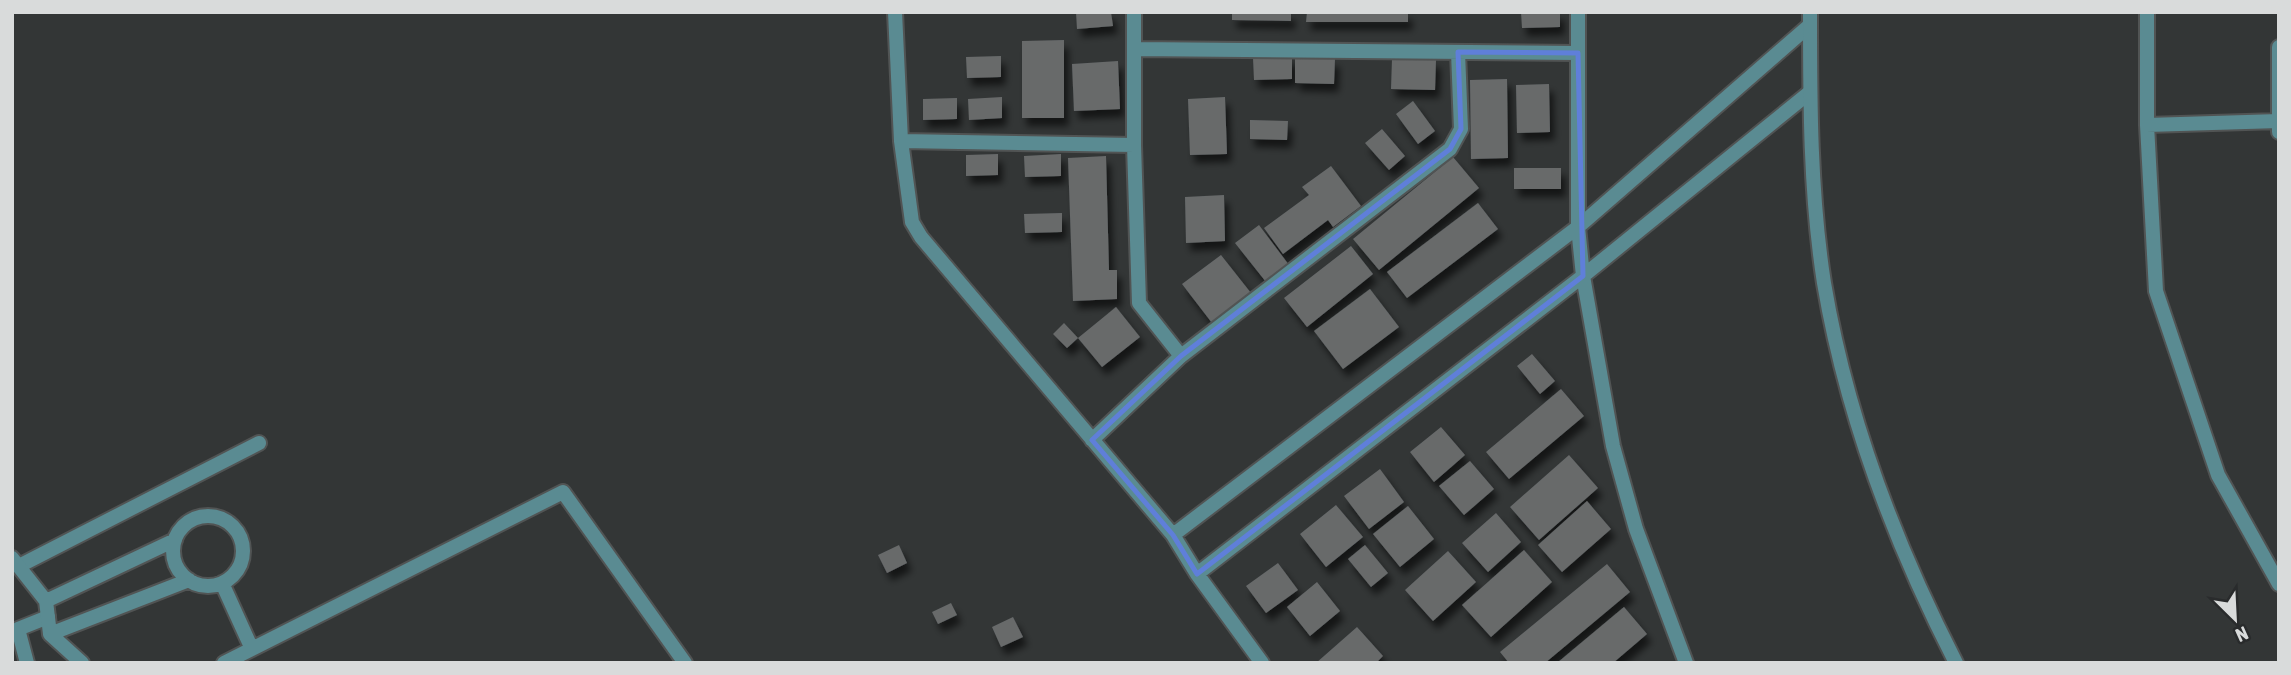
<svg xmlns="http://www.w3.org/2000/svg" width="2291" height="675" font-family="'Asap Condensed',sans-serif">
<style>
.building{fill:#676a6b;filter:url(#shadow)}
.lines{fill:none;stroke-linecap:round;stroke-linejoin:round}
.service-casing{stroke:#515454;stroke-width:18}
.minor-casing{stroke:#515454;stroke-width:18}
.tertiary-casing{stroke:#515454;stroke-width:18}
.service{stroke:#5a8b92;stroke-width:14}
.minor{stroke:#5a8b92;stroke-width:14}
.tertiary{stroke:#5a8b92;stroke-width:14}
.marked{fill:none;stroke:#5f7fd9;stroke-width:5;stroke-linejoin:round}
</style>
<defs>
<filter id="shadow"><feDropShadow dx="4.5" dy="8" stdDeviation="3.5" flood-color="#0009"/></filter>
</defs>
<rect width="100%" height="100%" fill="#333636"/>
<path class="building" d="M1076,12h35l2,14 -36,3z
M1232,12h59v9l-59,-1z
M1307,12h101v10h-102z
M1521,12h39v15l-38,1z
M1064,40v78h-42v-77z
M1001,56v21l-34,1 -1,-21z
M1292,57v22l-38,1 -1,-22z
M1295,59h40l-1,25 -39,-1z
M1392,59l44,1 -1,30 -44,-1z
M1118,61l2,48 -46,2 -2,-47z
M1507,79l1,79 -37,1 -1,-79z
M1549,84l1,48 -33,1 -1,-48z
M1002,97v21l-33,2 -1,-21z
M1225,97l2,57 -37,1 -2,-56z
M957,98v21l-34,1v-21z
M1413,101l22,30 -17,13 -22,-30z
M1250,120l38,1 -1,19 -37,-1z
M1382,129l23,27 -16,14 -24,-27z
M998,154v21l-32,1v-21z
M1061,154v22l-36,1 -1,-21z
M1106,156l3,114h8v29l-44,2 -5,-143z
M1453,157l26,31 -100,82 -26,-31z
M1331,166l30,40 -28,21 -5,-7 -45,34 -19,-26 45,-33 -7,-8z
M1514,168h47v21h-47z
M1224,195l1,46 -39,2 -1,-46z
M1478,203l20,26 -91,69 -20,-26z
M1062,213v19l-37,1 -1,-19z
M1259,225l30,40 -23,17 -31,-39z
M1351,246l22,28 -66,53 -23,-29z
M1221,255l30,38 -39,30 -30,-39z
M1370,289l29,38 -56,42 -29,-38z
M1116,307l24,30 -38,30 -24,-29z
M1064,323l14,15 -11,10 -14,-14z
M1532,354l23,27 -15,13 -23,-28z
M1561,389l23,27 -75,63 -23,-27z
M1441,427l24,28 -31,27 -24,-30z
M1569,455l29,33 -59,52 -29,-33z
M1470,461l24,28 -30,26 -25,-29z
M1380,469l24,33 -35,27 -25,-33z
M1587,501l24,28 -49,43 -24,-27z
M1336,505l27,32 -37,30 -26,-33z
M1408,506l26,33 -34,28 -27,-33z
M1496,513l25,29 -33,30 -26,-29z
M899,545l8,18 -20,10 -9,-18z
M1365,545l23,28 -17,14 -23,-28z
M1524,550l28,32 -61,55 -29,-32z
M1448,551l28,31 -43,39 -28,-31z
M1278,563l20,27 -32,23 -20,-27z
M1607,564l23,28 -85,71h-36l-9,-11z
M1317,582l23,29 -30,25 -23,-29z
M951,603l6,12 -19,9 -6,-12z
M1624,607l23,27 -34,29h-56z
M1013,617l10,20 -22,10 -9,-20z
M1357,627l26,29 -7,7h-60z"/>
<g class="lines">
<defs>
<path id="service" d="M19,566l240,-123
M27,663l-9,-34 30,-12"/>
<path id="minor" d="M895,12l6,129 11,81 9,15 252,298 24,39 65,89
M1134,12v133l5,158 42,53
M1578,12v215l5,49 30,170 23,83 50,134
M2147,12v113l9,166 62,184 61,109
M2279,47v85
M1135,49l443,4
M2147,125l132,-4
M901,141l233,4
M1092,440l89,-84 269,-207 11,-20 -3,-77
M173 551a35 35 0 1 1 70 0a35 35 0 1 1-70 0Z
M1173,535l405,-308 232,-202
M12,558l34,43 4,33 32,29
M1197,574l386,-298 226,-183
M222,583l30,66
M46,601l129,-61
M50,634l139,-54
M224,663l339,-171 122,171"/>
<path id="tertiary" d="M1810,12c0,90 0,181 14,271 22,131 71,261 132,380"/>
</defs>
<use href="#service" class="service-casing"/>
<use href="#minor" class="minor-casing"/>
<use href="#tertiary" class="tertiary-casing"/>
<use href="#service" class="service"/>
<use href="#minor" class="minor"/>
<use href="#tertiary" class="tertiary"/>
</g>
<path class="marked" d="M1458,52l120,1 5,223 -386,298 -24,-39 -81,-95 89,-84 269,-207 11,-20z"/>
<rect width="2291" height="675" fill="none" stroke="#d9dbdb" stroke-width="28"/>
<g transform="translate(2235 619) rotate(156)" stroke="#292b2c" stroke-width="5" paint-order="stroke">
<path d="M0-5L12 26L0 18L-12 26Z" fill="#d9dbdb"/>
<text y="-10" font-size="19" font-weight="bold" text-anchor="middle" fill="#d9dbdb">N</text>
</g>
</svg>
